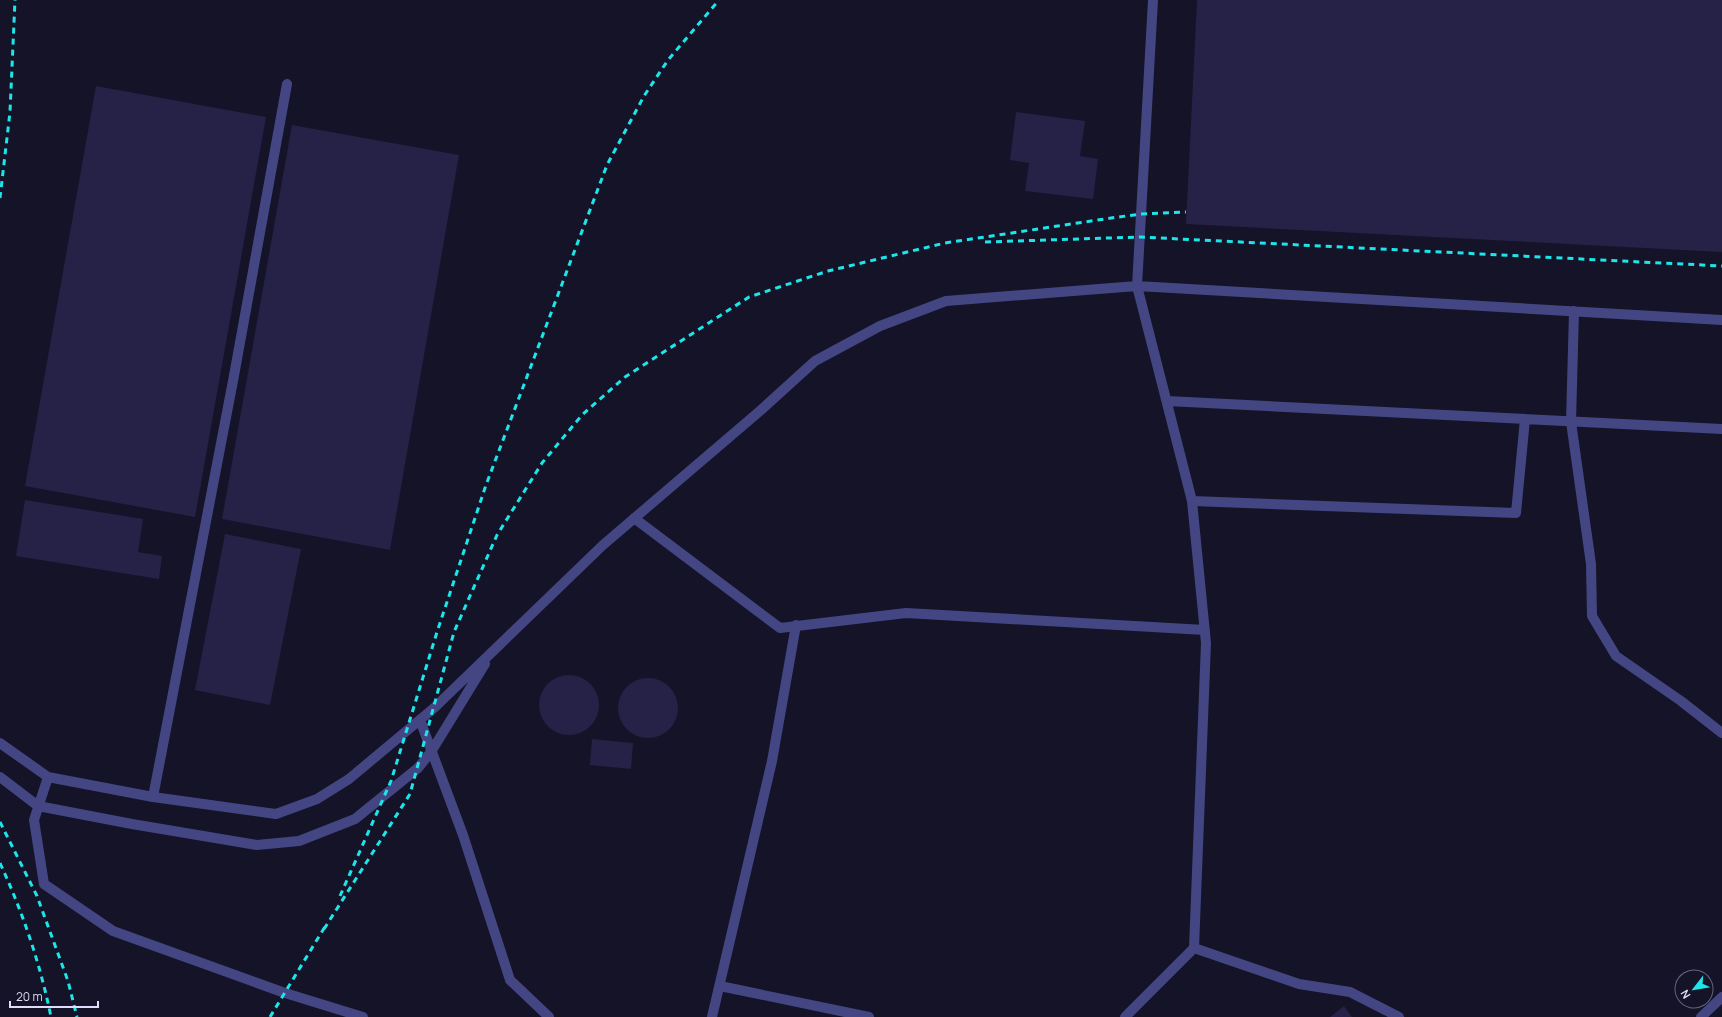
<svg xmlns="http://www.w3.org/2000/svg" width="1722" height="1017" font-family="Manrope,sans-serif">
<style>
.building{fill:#252147}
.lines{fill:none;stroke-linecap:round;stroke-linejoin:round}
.minor{stroke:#434682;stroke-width:10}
.rail{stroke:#1ce6e9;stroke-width:3;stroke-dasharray:6 5;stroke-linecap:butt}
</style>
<rect width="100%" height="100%" fill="#151328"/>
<path class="building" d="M1197,0h525v252l-536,-28z
M96,86l170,31 -71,400 -170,-31z
M1016,112l69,9 -5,35 18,3 -5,40 -68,-8 4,-28 -19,-3z
M292,125l167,30 -69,395 -168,-31z
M25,500l118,19 -5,33 24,4 -3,23 -143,-23z
M225,534l76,15 -31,156 -75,-15z
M539 705a30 30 0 1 1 60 0a30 30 0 1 1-60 0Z
M618 708a30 30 0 1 1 60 0a30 30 0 1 1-60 0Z
M592,739l41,4 -2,26 -41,-4z
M1344,1006l8,11h-22z"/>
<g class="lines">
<path class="minor" d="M1574,311l-3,111 20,142 1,52 24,40 65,45 41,32
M1167,401l555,28
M1192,501l324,12 9,-94
M634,518l146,110 126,-15 299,17
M420,720l43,115 47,145 39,37
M0,743l48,34 105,20 123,17 41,-15 32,-20 85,-71 169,-163 158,-135 54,-49 65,-35 66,-25 191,-15 585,34
M0,777l38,29 94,18 125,21 42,-4 56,-22 63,-51 13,-16 54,-88
M48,777l-14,43 10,64 69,47 172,62 78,24
M153,797l80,-416 54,-297
M1194,948l105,36 51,8 49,25
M720,986l149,31
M712,1017l60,-256 24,-136
M1125,1017l69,-69 12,-305 -14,-142 -55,-215 16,-286
M1701,1017l21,-20"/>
<path class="rail" d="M0,198l10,-86 5,-112
M985,242l155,-5 582,29
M0,822l37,74 31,85 9,36
M0,863c23,50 40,100 51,154
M340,896l51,-115 46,-149 49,-147 121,-320 37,-69 24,-36 51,-60
M324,929l86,-135 44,-162 43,-97 45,-72 40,-48 43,-38 124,-80 79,-26 117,-28 166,-25 30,-4 45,-2
M270,1017l56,-92"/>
</g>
<g transform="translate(1694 989) rotate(239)"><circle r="19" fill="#151328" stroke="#65647d"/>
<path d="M0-3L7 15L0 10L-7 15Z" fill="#1ce6e9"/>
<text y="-6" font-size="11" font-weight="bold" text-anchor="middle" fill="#deddfc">N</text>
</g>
<path d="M10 1001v6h88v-6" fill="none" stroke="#deddfc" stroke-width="2"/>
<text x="16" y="1001" font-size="12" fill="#deddfc" stroke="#151328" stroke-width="3" paint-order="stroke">20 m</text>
</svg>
